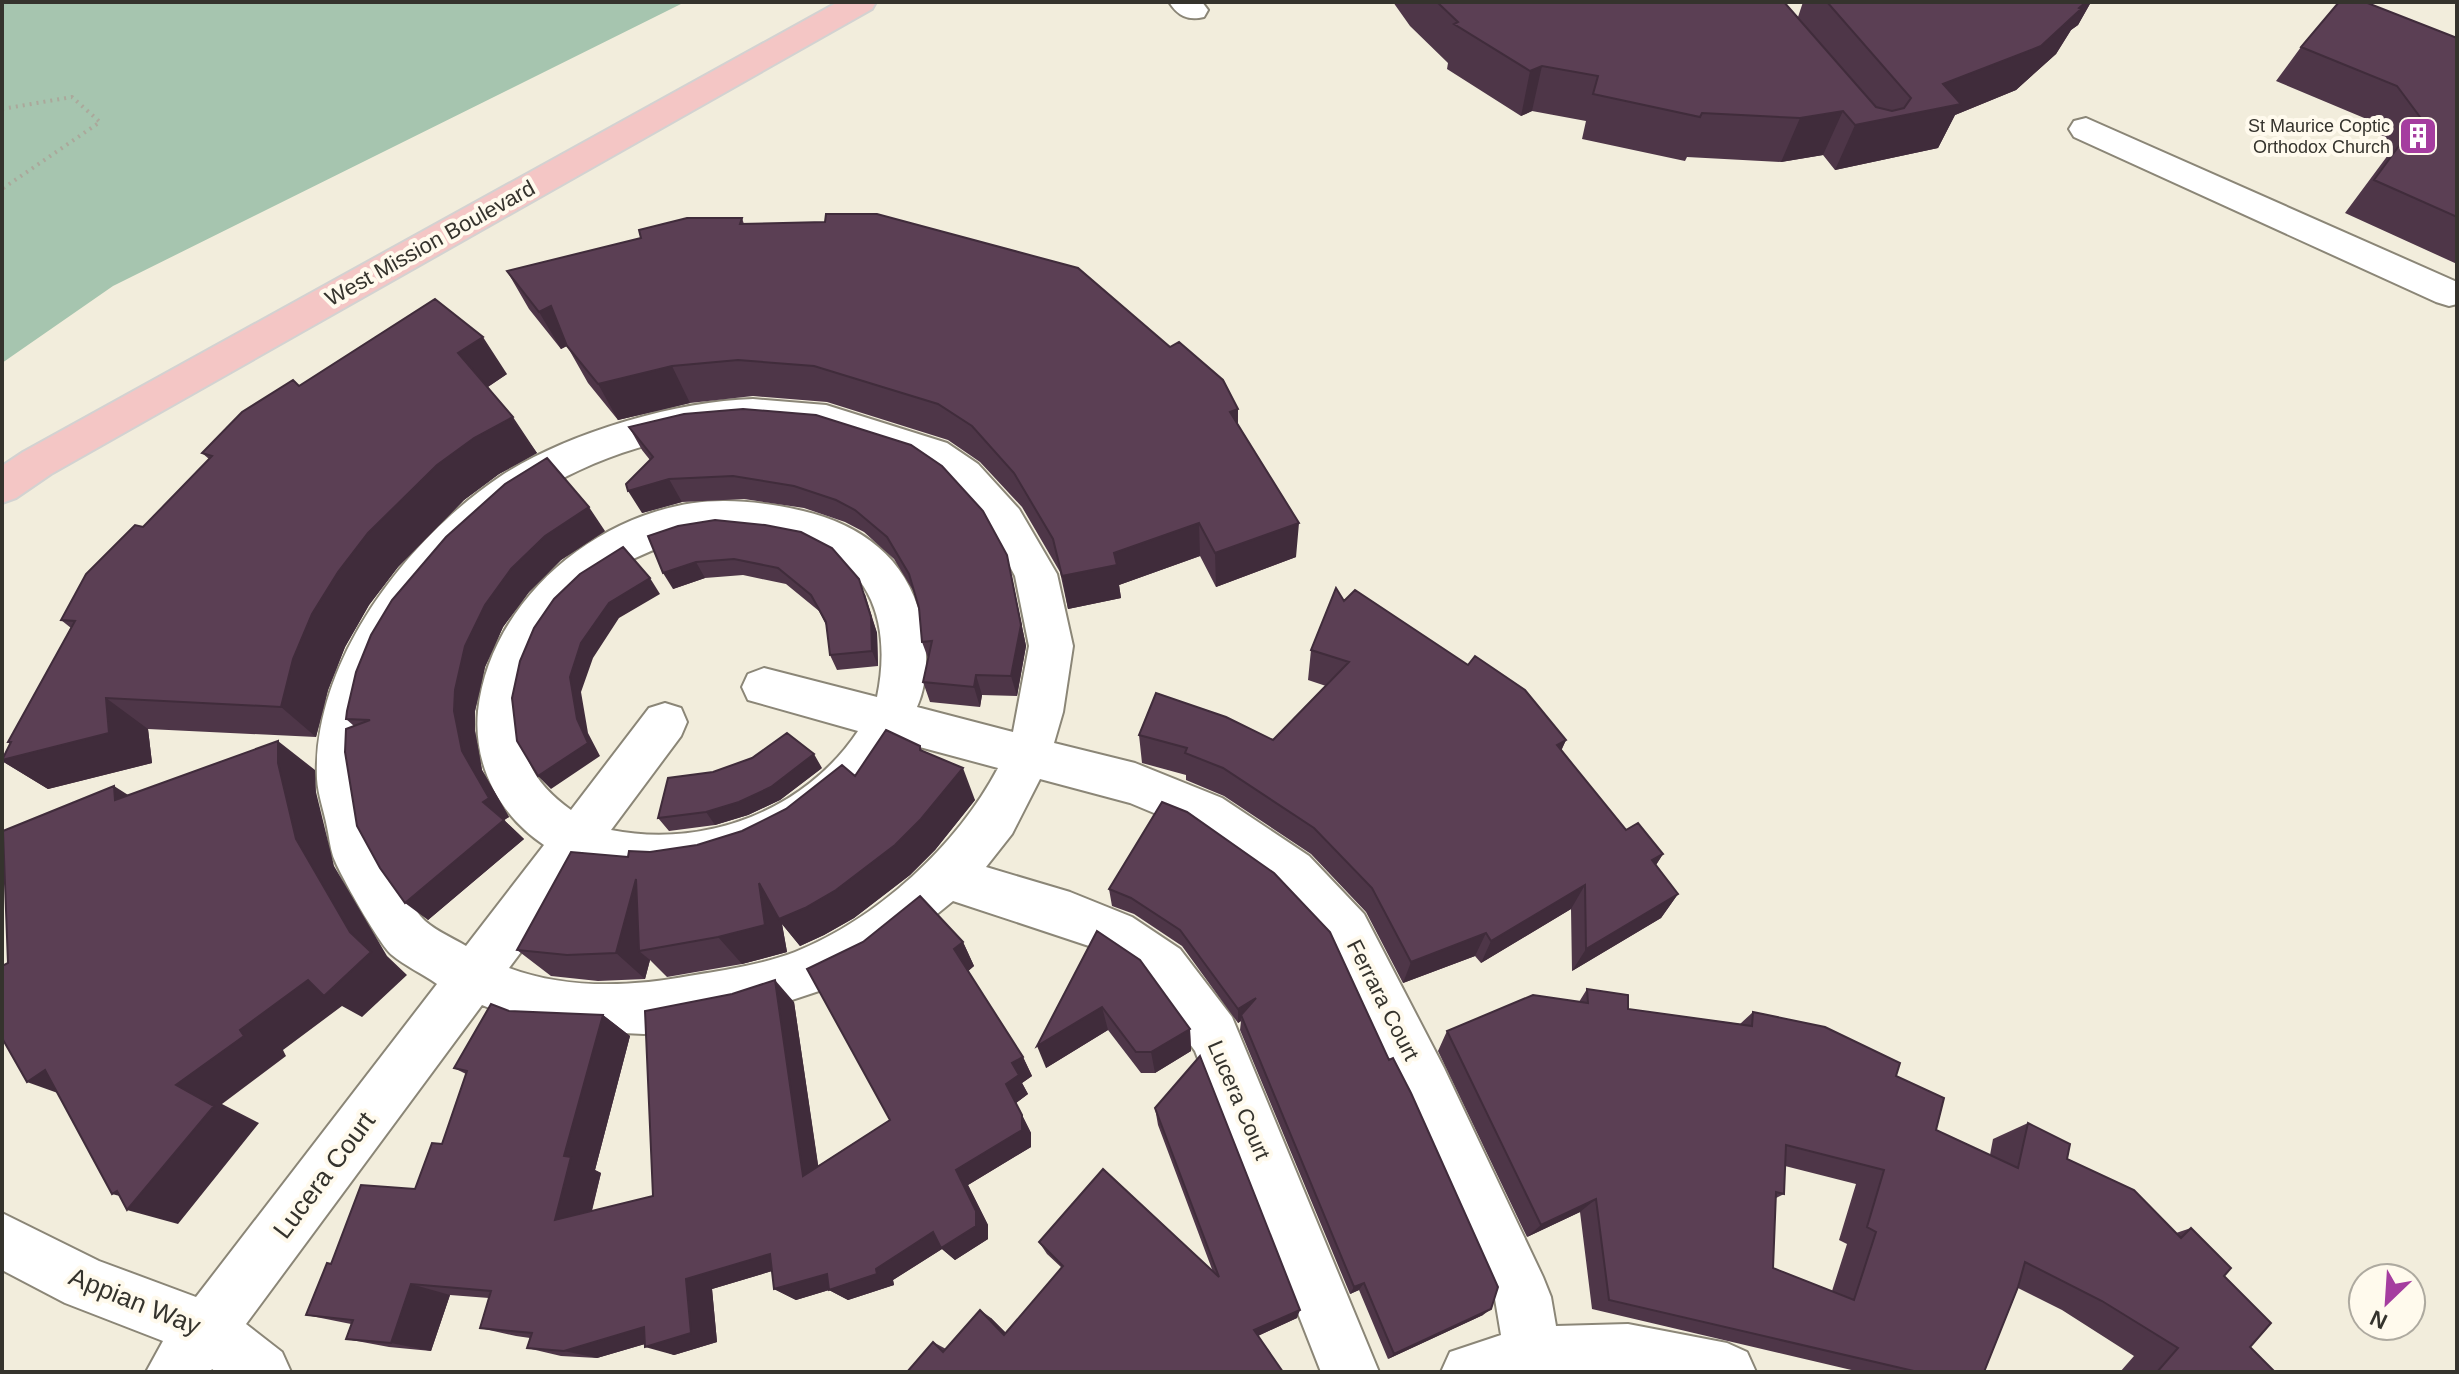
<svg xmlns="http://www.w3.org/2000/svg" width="2459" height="1374" font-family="Helvetica,sans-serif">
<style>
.green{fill:#a6c5af}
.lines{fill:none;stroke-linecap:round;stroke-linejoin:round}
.minor-casing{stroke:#8b8677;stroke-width:4}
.major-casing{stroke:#d3d2d1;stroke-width:4}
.path{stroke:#aba89b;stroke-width:4;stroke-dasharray:2 5;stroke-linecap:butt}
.minor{fill:#fff;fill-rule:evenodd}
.major{fill:#f4c6c5;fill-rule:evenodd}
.wall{fill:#4e3648;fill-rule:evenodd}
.shaded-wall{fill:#402c3b}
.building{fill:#5b3f54;stroke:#402c3b;stroke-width:2;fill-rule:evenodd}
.labels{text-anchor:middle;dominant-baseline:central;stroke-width:8;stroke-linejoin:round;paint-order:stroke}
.far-poi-label{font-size:18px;fill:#35332d;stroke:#fffaed;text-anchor:end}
.street-label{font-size:22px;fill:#35332d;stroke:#fffaed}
.near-street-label{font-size:26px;fill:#35332d;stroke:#fffaed}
</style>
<rect width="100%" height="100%" fill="#f2eddc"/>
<path class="green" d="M2,2h683l-572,284 -111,77z"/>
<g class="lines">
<defs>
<path id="minor" d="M1169,2h33l6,8 -4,7c-16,4 -26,-1 -35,-15z
M2086,118l371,164v22l-8,2 -13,-4 -362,-165 -5,-8 5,-8z
M753,399l73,6 121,38 31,21 41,45 38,65 16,72 -10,66 -9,31 81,20 87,35 87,58 55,58 80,154 99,209 8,20 5,29 72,-2 99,19 20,9 9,20h-315l9,-20 51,-17 -6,-36 -87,-195 -78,-158 -55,-58 -85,-60 -60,-25 -90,-24 -28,55 -26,33 84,25 62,25 48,32 52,68 147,355h-58l-126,-321 -49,-68 -48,-34 -145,-48 -76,62 -58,28 -66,22 -109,21 -104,-5 -58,-24 -236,319 36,28 9,20h-75l-4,-3 -2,3h-64l17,-31 -98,-38 -63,-33v-57l97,48 97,36 241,-313c-14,-10 -32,-18 -45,-29 -13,-11 -53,-82 -59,-99 -3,-9 -4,-20 -6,-29 -3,-16 -9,-32 -10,-48 -5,-118 90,-240 184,-303 66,-43 175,-75 252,-77zM753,429l72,6 94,30 31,21 41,45 24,45 14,70 -16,86 -96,-25c12,-28 11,-59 4,-89 -15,-61 -60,-93 -118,-107 -25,-6 -53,-10 -78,-10 -115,-1 -235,94 -247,210 -5,54 21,104 66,134l-78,101c-13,-8 -30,-15 -41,-25 -10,-9 -40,-58 -46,-72 -4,-10 -6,-24 -8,-35 -27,-115 37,-213 122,-284 12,-11 24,-23 37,-32 62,-42 149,-68 223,-69zM723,533c32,3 68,4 97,17 60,26 69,90 57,147l-113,-29 -16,6 -6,13 6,13 110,31c-53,80 -154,118 -247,99l70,-94 6,-14 -6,-14 -16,-5 -16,5 -78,102c-36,-26 -52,-53 -49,-98 9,-105 103,-168 201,-179zM901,742l97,26c-41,78 -121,151 -203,184 -34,13 -71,18 -106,24 -58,11 -124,13 -180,-8l77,-103c117,44 251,-22 315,-123z"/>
<path id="major" d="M838,2h38l-4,7 -821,465 -35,24 -14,5v-37l21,-14z"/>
</defs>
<use href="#minor" class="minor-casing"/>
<use href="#major" class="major-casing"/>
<path class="path" d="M2,109l70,-12 28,25 -98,67"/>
<use href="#minor" class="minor"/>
<use href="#major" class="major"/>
</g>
<path class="wall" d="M1393,2h399l-6,2 12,13 5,-15h288l-13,23 -7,5 -15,24 -40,36 -61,25 -17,33 -103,22 -12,-15 -42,7 -94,-5 -2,4 -103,-22 4,-18 -54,-10 -11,5 -74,-47 1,-6 -38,-37z
M2457,38v226l-112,-51 46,-62 -22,-31 -93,-39 25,-34z
M742,218l2,6 494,185v15l58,133 -80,30 -16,-31 -81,29 2,13 -53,11 -8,-37 -38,-65 -42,-45 -32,-22 -121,-38 -74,-6 -63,7 -72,17 -30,-37 -21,-37 -6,3 -32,-40 -22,-38 134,-33z
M507,374l-19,13 49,66 -38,21 -35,26 -66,67 -29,38 -24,42 -17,43 -12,47 -168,-8 4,34 -104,26 -46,-28 8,-17 -2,-2 63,-114 -10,-8 82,-93 66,-68 -7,-6 97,-67z
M684,414l328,163 14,69 -9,50 -35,-1 -2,12 -50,-5 -7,-20 5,-24 -6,-16 -3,-34 -5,-16 -20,-33 -30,-27 -19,-10 -41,-14 -60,-9 -62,3 -40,11 8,-53 -8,-10 -13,-23z
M678,526l187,68 12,39 1,33 -41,4 -7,-15 -4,-30 -7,-14 -33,-27 -43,-9 -38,3 -32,11z
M605,531l-44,29 -32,32 -26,35 -18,40 -10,44v20l7,39 27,47 -5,3 20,19 -96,81 -74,-194 -8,-7 100,-182z
M1344,601l222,139 -5,10 65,80 37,24 -7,11 22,29 -17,24 -89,53 -1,-62 -90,54 -6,-7 -72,27 -37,-71 -55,-58 -87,-58 -38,-16v-5l-44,-12 -3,-28 134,5 53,-54 -18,-6 3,-30z
M920,746l2,4 53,50 -40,50 -25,25 -56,43 -30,17 -24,11 -18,-22 5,28 -45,12 -75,13 -17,-17 -5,19 -47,2 -47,-5 -34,-26 111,-93 69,-12 45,-14 113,-55z
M822,768l-42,32 -32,15 -33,10 -46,6 -11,-13z
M1162,802l321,513 -95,44 -29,-69 -9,4 -110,-264 1,-9 -3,2 -56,-77 -48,-32 -22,-8 -3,-17z
M1097,931l93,98 1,22 -36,22h-14l-33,-43 -62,38z
M963,942l11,24 -6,5 55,86 9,19 -10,7 6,11 -12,9 15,30v14l-63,38 20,40v14l-33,21 -13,-11 -49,31 1,5 -46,15 -19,-10 -33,10 -22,-11 -2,-18 -60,18 5,53 -43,13 -29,-11 -48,14 -36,-2 -34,-8 3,-10 -14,-2 -36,-8 9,-30 -39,-3 -19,56 -42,-4 -43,-8 5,-15 -45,-9 25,-51 84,-75 27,-45 24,-70 -12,-6 55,-57 94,4 27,21 -35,134 6,3 -9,38 61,-15 141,-194 24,164 72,-46z
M1587,989l41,20 112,15 13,-12 143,64 40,54 54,25 3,-16 35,-16 39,36 109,74 15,-5 33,48 26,71 25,25h-155l14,-16 -72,-46 -44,-22 -34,84h-124l-268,-63 -12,-97 -53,25 -89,-186 9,-20 132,-29zM1785,1166l71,18 -17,56 8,4 -15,47 -59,-23 3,-70 8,-4z
M1155,1108l142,210 -39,18 -351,36 26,-30 13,7 45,-31 15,15 56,-65 -15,-14 -8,-12 174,30 -55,-147z"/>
<path class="shaded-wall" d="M2078,2h13l-13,23 -7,5 -15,24 -40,36 -61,25 -17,33 -103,22 20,-45 74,-15 14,-26z
M1542,66l-10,45 -11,5 9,-45z
M1843,111l-20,44 -42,7 19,-44z
M551,306l21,37 -11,6 -22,-37z
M483,337l24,37 -24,16 -25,-37z
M672,366l18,37 -72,17 -20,-36z
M1238,409l-1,36 -7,-33z
M513,417l24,36 -38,21 -35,26 -66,67 -29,38 -24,42 -17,43 -12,47 -35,-30 12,-48 19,-45 26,-42 30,-39 69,-68 37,-27z
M669,479l13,23 -40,11 -14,-22z
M589,507l16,24 -44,29 -32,32 -26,35 -18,40 -10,44v20l7,39 27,47 -5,3 20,19 -96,81 -23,-17 78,-101 -21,-51 -8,-40 1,-21 10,-44 20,-41 26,-36 34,-33z
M1199,523l1,33 -81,29 2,13 -53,11 -6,-33 52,-23z
M1299,523l-3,34 -80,30 -1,-34z
M1007,555l19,91 -9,50 -6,-20z
M696,562l9,16 -32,11 -10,-16z
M650,578l10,16 -41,24 -26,40 -12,34 7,41 12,23 -49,33 -13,-13 39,-57 -7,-42 11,-34 28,-40z
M859,579l18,54 1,33 -6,-15z
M976,675l6,20 -2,12 -6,-20z
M106,698l42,31 4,34 -104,26 -46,-28z
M1566,740l-12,27 3,-22z
M278,741l37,29 1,22 18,74 53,90 20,19 -45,42 -20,-11 -59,44 3,6 -64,48 37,19 -81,101 -51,-14 8,-10 -23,-6 64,-109 64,-55 56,-191 -18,-76z
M814,754l8,14 -42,32 -32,15 -33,10 -9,-13z
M963,768l12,32 -40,50 -25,25 -56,43 -30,17 -24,11 -18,-22 5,28 -45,12 -24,-27 41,-54z
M114,786l44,28 -43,-14z
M1663,854l-16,25 5,-19z
M636,879l3,72 11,9 -5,19 -29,-26z
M1585,885l-14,24 -90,54 10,-22z
M1678,894l-17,24 -89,53 14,-22z
M1486,933l-11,23 -72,27 8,-21z
M963,942l11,24 -8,7 -12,-24z
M775,980l19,22 28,189 -19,-15z
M1256,998l-15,17v6l-3,2v-14z
M1102,1007l6,23 -62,38 -9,-22z
M603,1015l27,21 -35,134 6,3 -15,60 -31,-13 9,-64z
M1190,1029l1,22 -36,22 -4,-21z
M1023,1057l9,19 -10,7 6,11 -12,9 15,30v14l-63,38 20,40v14l-33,21 -13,-11 -49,31 1,5 -46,15 -19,-10 -33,10 -22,-11 53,-15 49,-5 80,-99 56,-107z
M45,1070l35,31 -53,-19z
M1596,1199l-16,13 -53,25 14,-12z
M770,1254l22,11 -80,24 5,53 -43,13 -29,-8 41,-68z
M1364,1283l-5,7 -9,4 4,-7z
M411,1284l39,11 -19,56 -40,-8z
M1491,1309l-8,6 -95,44 6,-5z
M980,1310l11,8 24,24 -11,-7z
M1300,1310l-3,8 -44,20 1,-8z
M644,1327l28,9 -75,22 -33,-7z"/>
<path class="building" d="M1437,2h347l92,105 16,4 12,-3 7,-10 -84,-96h259l-7,6 2,1 -40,37 -98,38 18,20 -106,21 -12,-14 -43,7 -98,-5 -2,4 -107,-23 5,-18 -56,-10 -12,5 -76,-47 4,-2z
M2339,2h26l92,36v179l-83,-37 46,-63 -23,-31 -96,-39z
M826,214h51l201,54 92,79 9,-5 44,38 15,29 -8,3 69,111 -84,30 -16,-30 -85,30 3,12 -55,11 -9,-37 -39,-66 -42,-47 -34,-22 -124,-38 -76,-6 -66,6 -74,18 -31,-38 -16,-40 -12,6 -32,-41 134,-33 -2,-8 48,-12h55l-2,6 85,-2z
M435,299l48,38 -25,16 55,64 -39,21 -37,27 -69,68 -30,39 -26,42 -19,45 -12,48 -175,-9 3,35 -107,27 9,-18h-3l67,-121 -14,-1 25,-46 49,-49 8,2 69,-71 -10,-3 40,-41 51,-32 6,6z
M743,409l73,6 95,30 31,21 41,45 24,44 14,70 -10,51 -35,-1 -2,12 -51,-5 9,-41 -10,1 -3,-34 -10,-34 -22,-37 -32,-27 -19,-10 -42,-14 -61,-10 -64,3 -41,12 -2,-7 27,-27 -24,-30 55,-13z
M547,458l42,49 -44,29 -34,33 -26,36 -20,41 -10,44 -1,21 8,40 27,47 -6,4 21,18 -99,83 -25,-35 -23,-42 -12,-74 1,-23 24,-9 -24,-1 1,-8 9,-39 15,-37 21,-35 54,-63 59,-53z
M715,520l50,5 36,7 31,16 27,31 12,38 1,34 -42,4 -4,-33 -15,-27 -33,-27 -44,-9 -38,3 -33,11 -15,-37 30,-10z
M623,547l27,31 -41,25 -28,40 -11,34 7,42 11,24 -50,33 -21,-35 -5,-43 8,-37 14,-33 20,-29 26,-25z
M1336,588l8,13 11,-11 113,75 7,-9 50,34 41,50 -9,5 69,85 12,-7 25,31 -11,6 26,34 -92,55 -1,-64 -94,56 -5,-8 -75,29 -39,-74 -58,-60 -91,-60 -38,-15 2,-5 -48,-13 17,-42 70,24 47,23 76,-78 -38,-12z
M886,730l34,16v4l43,18 -42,51 -26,26 -59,45 -31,18 -26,11 -20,-36 6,42 -47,12 -79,14 -3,-72 -20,74 -49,2 -50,-5 54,-98 57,5 1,-6 21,1 47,-7 45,-14 44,-22 56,-44 13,11z
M787,733l27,21 -43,33 -32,15 -33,10 -48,6 10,-40 45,-6 39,-14z
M278,741v22l18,76 54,93 21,20 -47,44 -16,-16 -68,50 4,6 -68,49 38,21 -87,104 -10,-19 -5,3 -67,-124 -18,12 -25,-44v-72l6,-3 -5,-132 111,-45 1,14z
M1162,802l25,10 87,61 56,59 59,128 4,-2 18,35 87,194 -7,22 -97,45 -30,-71 -10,4 -113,-272 15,-17 -18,11 -58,-79 -49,-32 -22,-9z
M920,896l43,46 -9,7 69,108 -11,6 7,12 -13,9 16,31v15l-66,40 20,41v15l-35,22 -8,-16 -57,37 1,5 -48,16 -2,-16 -53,15 -4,-35 -84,25 5,54 -46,14 -1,-20 -80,24 -37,-3 5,-15 -52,-5 11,-37 -80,-7 -20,59 -45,-4 7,-19 -47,-5 21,-52 4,1 30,-79 54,4 17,-46 10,1 25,-73 -13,-3 37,-64 18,7 94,4 -39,141 7,1 -16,63 98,-24 -8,-185 87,-17 43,-14 28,196 87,-56 -83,-151 56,-27z
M1097,931l43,29 50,69 -39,23h-15l-34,-45 -65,39z
M1587,989l41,6v14l124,17 1,-14 72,15 75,36 -4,13 48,22 -8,32 82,38 10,-45 42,21 -3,15 67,31 47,48 10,-10 40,40 -7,8 47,47 -21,24 25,25h-118l21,-24 -76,-47 -77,-39 -7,25 -34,85h-66l-309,-72 -13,-101 -55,26 -94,-194 86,-36 55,8zM1786,1145l98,25 -17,57 9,5 -22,68 -81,-32 3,-76 8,2z
M1200,1056l100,254 -46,20 29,42h-376l26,-30 10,10 37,-42 24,25 59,-69 -24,-24 64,-73 116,108 -64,-169z"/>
<defs>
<symbol id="building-square" viewBox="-11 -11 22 22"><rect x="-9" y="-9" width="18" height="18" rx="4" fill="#a53d9f" stroke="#fffaed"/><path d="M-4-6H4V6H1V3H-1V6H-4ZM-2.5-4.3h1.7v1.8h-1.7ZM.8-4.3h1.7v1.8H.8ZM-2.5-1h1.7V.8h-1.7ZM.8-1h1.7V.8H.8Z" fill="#fff"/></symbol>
</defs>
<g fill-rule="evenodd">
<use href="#building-square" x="2396" y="114" width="44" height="44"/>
</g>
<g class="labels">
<g class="far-poi-label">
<text x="2390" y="126">St Maurice Coptic<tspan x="2390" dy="21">Orthodox Church</tspan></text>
</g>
<g class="street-label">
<text transform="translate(430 243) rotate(-29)">West Mission Boulevard</text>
<text transform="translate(1383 1000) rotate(63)">Ferrara Court</text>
<text transform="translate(1239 1100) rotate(67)">Lucera Court</text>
</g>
<g class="near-street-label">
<text transform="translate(324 1175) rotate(-53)">Lucera Court</text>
<text transform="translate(135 1301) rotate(22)">Appian Way</text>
</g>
</g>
<rect width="2459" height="1374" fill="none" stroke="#35332d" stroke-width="8"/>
<g transform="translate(2387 1302) rotate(205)"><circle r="38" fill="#fffaed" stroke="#aeaaa0" stroke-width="2"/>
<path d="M0-6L14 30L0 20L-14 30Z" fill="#a53d9f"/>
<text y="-12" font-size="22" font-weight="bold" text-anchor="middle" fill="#35332d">N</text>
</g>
</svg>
